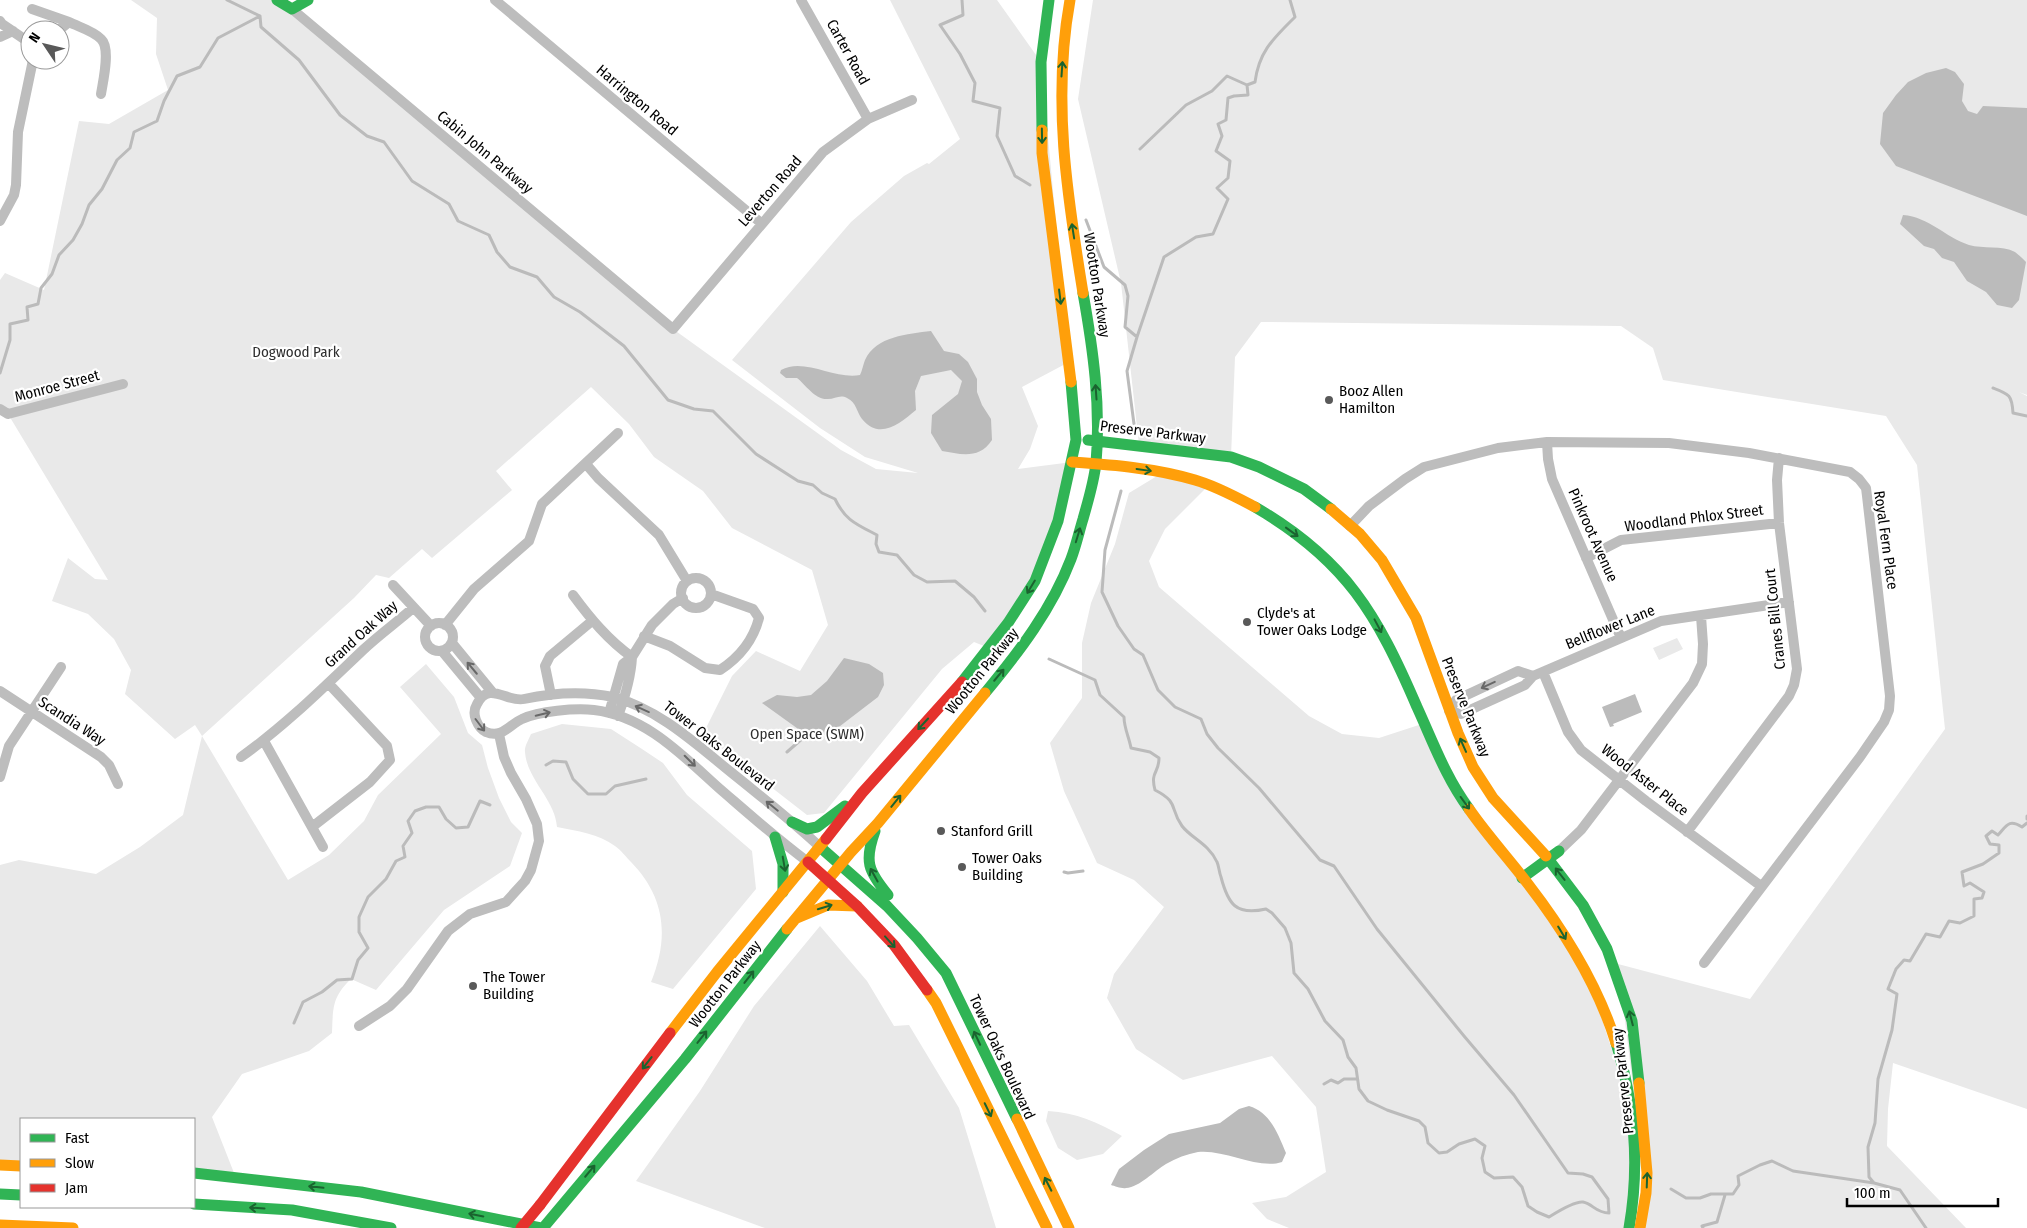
<svg xmlns="http://www.w3.org/2000/svg" width="2027" height="1228" font-family="'Fira Sans Condensed',sans-serif">
<style>
.green{fill:#e9e9e9}
.water{fill:#bbb}
.lines{fill:none;stroke-linecap:round;stroke-linejoin:round}
.stream{stroke:#bbb;stroke-width:3}
.street{stroke:#bdbdbd;stroke-width:10}
.fast{stroke:#30b455;stroke-width:11}
.slow{stroke:#ff9f0a;stroke-width:11}
.jam{stroke:#e5322d;stroke-width:11}
.jam-bridge{stroke:#e5322d;stroke-width:11}
.oneway{stroke:#1a632f}
.oneway2{stroke:#686868}
.poi-dot{fill:#595959;stroke:#fff;stroke-width:2}
.labels{text-anchor:middle;dominant-baseline:central;stroke-width:4.5;stroke-linejoin:round;paint-order:stroke}
.street-label{font-size:15px;fill:#000;stroke:#fff}
.park-label{font-size:15px;fill:#2e2e2e;stroke:#fff}
.poi-label{font-size:15px;fill:#000;stroke:#fff;text-anchor:start}
</style>
<rect width="100%" height="100%" fill="#fff"/>
<path class="green" d="M131,0h146l396,329 168,121 35,19 42,4 -53,-16 -45,-29 -88,-68 119,-138 53,-46 23,-13 2,1 31,-25 -70,-139h107l44,62 28,300 -47,25 16,39 -8,23 -12,20 54,-7 -37,119 -46,67 -15,-6 -32,27 -118,144 -17,2 -104,-81 29,-58 24,-25 44,20 28,-46 -16,-55 -80,-42 -29,-37 -49,-34 -25,-33 -38,-37 -95,84 16,19 -80,68 -10,-9 -33,29 -13,-3 -22,23 -152,138 86,144 41,-25 35,-34 14,-26 63,-61 -41,-47 26,-23 28,33 14,36 14,12 6,23 11,30 12,24 11,11 -12,33 -66,44 -68,80 -25,-11c-19,18 -18,29 -19,54l-23,18 -67,23 -30,43 24,61 -42,-5v-54h-173v47l-21,-1v-300l19,-5 77,14 44,-27 43,-32 19,-79 -7,-11 -20,14 -50,-45 6,-24 -17,-31 -26,-25 -36,-13 16,-43 27,21 13,1 -100,-166 -8,-5v-129l5,-7 39,17 35,-169 30,3 59,-34 -12,-36 1,-36z
M1093,0h934v395l-8,-3 8,4v713l-134,-46 -5,46 -1,37 79,82h-326l6,-35 -28,-229 132,35 195,-270 -28,-264 -31,-49 -223,-36 -10,-32 -32,-22 -360,-4 -26,35 -4,100 -92,-12 -18,-162 -43,-184z
M1162,473l47,12 -44,44 -16,32 10,26 150,129 33,18 37,4 46,-15 14,31 149,222 42,130 -1,122h-340l-22,-9 -15,-16 34,-6 40,-25 -10,-65 -44,-51 -89,24 -47,-31 -29,-51 7,-24 50,-67 -30,-27 -37,-17 -33,-72 -14,-48 32,-45v-55l9,-40 24,-59 14,-51z
M1677,638l6,11 -24,11 -6,-12z
M562,724l49,5 31,20 21,14 24,32 65,56 4,38 -83,100 -22,-7c18,-44 15,-84 -20,-120 -5,-5 -10,-12 -16,-16 -16,-12 -38,-15 -58,-19 -2,-28 -30,-47 -32,-75 -1,-5 4,-13 6,-18z
M820,926l47,55 27,45 15,-1 50,83 37,120h-231l-129,-47 64,-90 54,-85z
M1048,1111c29,2 49,11 74,25l-19,18 -26,6 -19,-12 -12,-27z"/>
<path class="water" d="M1946,68l9,4 9,12 -2,17 6,10 9,3 6,-8 44,2v108l-131,-50 -16,-22 3,-31 13,-18 12,-13 18,-9z
M1903,215c26,2 42,22 66,30 14,4 33,0 46,7 4,3 8,7 11,10l-7,38 -7,8 -15,-3 -11,-13 -19,-11 -13,-19 -12,-4 -8,-9 -10,-3 -24,-22z
M931,331l13,20 15,3 9,8 9,17v13l5,13 9,14 1,21c-13,20 -32,14 -50,11l-11,-18 1,-18 26,-21 4,-13 -11,-11 -30,6 -6,15 1,19c-16,13 -36,31 -54,9 -6,-8 -5,-16 -15,-21 -7,-4 -12,1 -19,1 -13,1 -22,-14 -31,-21h-11l-6,-5 1,-3c23,-13 54,10 79,5 2,-4 3,-10 5,-15 11,-24 43,-26 66,-29z
M844,658l25,6 14,9 1,12 -6,12 -47,36 -23,6 -7,-8 -39,-28 15,-8 20,2 14,-2 16,-14z
M1635,694l7,18 -29,12 1,2 -4,1 -8,-20z
M1249,1106c21,6 29,28 37,47l-4,9c-24,8 -57,-13 -84,-10 -11,2 -22,6 -32,12 -12,7 -26,23 -40,24 -4,1 -11,-2 -15,-3l8,-16 25,-19 25,-16 51,-11 19,-14z"/>
<g class="lines">
<path class="stream" d="M227,0l33,16 1,11 38,33 41,55 27,21 17,6 28,39 37,23 9,17 31,14 8,17 13,15 27,10 17,20 26,15 44,34 44,54 26,9 19,2 43,43 42,27 15,4 9,8 13,6c10,21 21,25 42,36l-1,9 3,8 18,3 17,20 13,7 28,-1 19,16 11,14
M962,0l1,15 -23,10 20,29 15,29 -2,18 27,7 -3,28 18,40 15,9
M1140,149l46,-44 26,-14 15,-15 20,9 8,-3c4,-31 19,-44 40,-65l-5,-17
M1086,220l18,47 21,18 3,11 -3,31 12,10 -10,34 7,53
M1137,337l27,-80 32,-20 17,-3 15,-35 -11,-11 11,-10 2,-17 -14,-10 6,-15 -4,-12 8,-4 2,-22 6,-2 14,-1 -1,-10
M0,373l10,-33v-16l18,-4 -1,-13 11,-3 3,-16 11,-14 7,-19 14,-15 9,-16 7,-19 13,-16 15,-29 13,-12 4,-16 23,-11 7,-20 13,-25 23,-9 18,-29 42,-22
M1993,388c16,6 19,7 20,25l14,3
M1049,659l46,21 5,15 24,22c0,11 5,20 7,31l19,4 9,6c0,16 -9,13 -4,32 25,13 14,18 27,36 9,12 27,18 35,36 2,4 2,10 4,15 7,27 15,39 45,32l6,4 13,15 6,15 3,30 14,16 17,32 18,19 5,17 8,11 3,21 9,12 19,9 32,11 6,6 3,16 11,10 8,-1 12,-8 16,-5 10,7 -3,12 3,14 9,6 19,-1 9,10 6,19 9,6 12,5c8,-5 25,-16 34,-15 10,2 13,11 26,11l-1,-14 -16,-22 -9,-3 -15,-1 -54,-78 -50,-59 -87,-107 -43,-63 -14,-6 -61,-72 -41,-40 -11,-14 -6,-15 -26,-12 -17,-17 -15,-35 -9,-6 -16,-23 -16,-34 3,-42 16,-59
M787,752l16,-14 1,-4
M546,765l7,-4 13,1 7,17 15,15h18l9,-8 31,-7
M2027,816v3
M1064,872l4,1 15,-2
M294,1023l9,-21 19,-10 15,-12 15,-1 6,-19 10,-12 -9,-16v-15l9,-20 18,-18 10,-18 9,-4 -2,-11 9,-13 -4,-12 7,-10 11,-4h13l7,12 10,9 12,-1 12,-26 10,4
M1324,1084l7,-4 7,3 6,-4h13
M1874,1183l-5,-6 -1,-30 7,-24 3,-44 14,-49 5,-36 -9,-5 8,-20 8,-9 6,1 16,-27 14,3 9,-16 11,2 14,-7v-17l8,-1 2,-6 -14,-9 -6,3 -2,-14 21,-8 16,-11v-8l-9,-1 -4,-8 6,-5 6,4c9,-10 11,-16 24,-8l5,-4
M1671,1189l15,9h14l11,-4h22l6,-9 -1,-9 22,-11 12,-4 21,10 81,12 26,7 26,38
M1703,1228l-1,-2 15,-4 8,-27"/>
<path class="street" d="M495,0l266,223
M801,0l67,119
M32,9l37,13
M292,9l381,320 150,-177 45,-33 44,-19
M0,21l2,3 28,19
M59,30l10,-8c10,5 25,9 32,17 10,9 2,42 0,55
M0,37l13,-6
M0,221l14,-26 2,-10 2,-53 15,-72
M0,409l8,5 115,-30
M1547,442l1,17 4,20 69,159
M586,464l12,14 61,57 28,46
M1350,526l19,-20 36,-27 19,-12 74,-19 49,-6 122,1 80,10 101,19 9,7 7,9 1,8 23,200 -1,14 -5,12 -24,35 -156,206
M1586,558l35,-18 158,-17
M681 593a15 15 0 1 1 30 0a15 15 0 1 1-30 0Z
M393,585l38,41
M573,595c17,23 35,45 59,62
M425 637a14 14 0 1 1 28 0a14 14 0 1 1-28 0Z
M445,625l29,-36 55,-48 13,-37 76,-71
M644,636l26,10 35,22 15,2c20,-13 33,-29 39,-52l-6,-9 -42,-15
M452,643l41,50
M442,651l39,47
M1543,672l25,60 13,18 65,51 115,85
M1533,676l-15,-5 -62,29 -7,11 12,3 64,-29 8,-9 128,-55 128,-19
M0,691l101,66 8,8 9,19
M551,695l-6,-29 5,-10 42,-35
M609,713l14,-49 9,-7 20,-32 21,-21 10,-6
M618,716c7,-19 13,-39 14,-59
M264,741l59,106
M241,757c45,-32 83,-70 122,-107 16,-15 34,-28 50,-42
M0,777l9,-31 52,-79
M312,827l58,-45 20,-22 -3,-14 -58,-62
M1687,832l102,-136 5,-11 3,-16 -18,-146 -2,-43 2,-22
M1559,851l22,-21 112,-147 9,-19 1,-20 -2,-28
M808,862c-31,-23 -59,-48 -88,-73 -37,-33 -74,-73 -126,-79 -19,-2 -55,1 -72,9 -12,5 -20,20 -36,13 -5,-2 -8,-7 -10,-12 -2,-5 -2,-11 1,-16 12,-24 30,-1 47,-5 28,-6 60,-8 89,-2 46,12 83,47 119,76 30,24 60,48 88,74
M359,1026l31,-20 17,-17 41,-58 22,-17 36,-12 19,-21 6,-11 8,-29 -2,-17 -11,-25 -15,-26 -7,-16 -5,-23"/>
<path class="fast" d="M277,0l15,9 16,-9
M1042,130l-1,-68 8,-62
M1088,440l143,17 28,10 45,22 27,20
M1255,507c91,53 122,107 162,200 16,35 29,71 52,102
M962,682l46,-59 27,-42 23,-60 18,-81 -5,-58
M985,693c34,-41 67,-84 86,-134 5,-13 8,-27 12,-40 5,-18 11,-37 13,-56 5,-57 -3,-114 -13,-170
M792,822l15,7 10,-2 28,-21
M875,831c-11,30 -7,40 13,64
M775,837l8,27v28
M820,847l67,59 30,32 29,35 71,146
M1546,856l37,49 24,44 25,72 7,62
M1522,878l37,-27
M1616,1043c19,61 24,122 13,185
M194,1173l167,19 180,36
M0,1194l21,1
M194,1204l98,6 99,18
M543,1228l142,-169 102,-130"/>
<path class="slow" d="M1070,0c-18,99 -3,195 13,293
M1042,130v23l29,229
M1072,462c41,3 83,6 123,18 21,6 41,17 60,27
M1331,509l29,25 22,26 34,58 42,115 15,34 20,31 53,58
M1469,809c18,26 40,50 59,75 37,48 70,101 88,159
M797,918l31,-13 29,1
M787,929l64,-77 27,-29 107,-130
M927,990l9,13 111,225
M670,1033l47,-61 109,-133
M1639,1083l8,90 -1,20 -6,35
M1017,1119l52,109
M0,1165l21,1
M0,1225l73,3"/>
<path class="jam" d="M826,839l36,-46 100,-111
M808,862l49,44 37,39 33,45
M540,1205l130,-172"/>
<path class="jam-bridge" d="M521,1228l19,-23"/>
</g>
<defs><path id="oneway-shaft" d="M-6 0H5M1.5-3L5.5 0L1.5 3" fill="none" stroke-width="1.6" stroke-linecap="round" stroke-linejoin="round" transform="scale(1.25)"/></defs>
<g class="oneway">
<use href="#oneway-shaft" transform="translate(1062 69) rotate(-86)"/>
<use href="#oneway-shaft" transform="translate(1042 136) rotate(89)"/>
<use href="#oneway-shaft" transform="translate(1073 231) rotate(-99)"/>
<use href="#oneway-shaft" transform="translate(1060 297) rotate(83)"/>
<use href="#oneway-shaft" transform="translate(1096 392) rotate(-94)"/>
<use href="#oneway-shaft" transform="translate(1144 470) rotate(8)"/>
<use href="#oneway-shaft" transform="translate(1292 532) rotate(36)"/>
<use href="#oneway-shaft" transform="translate(1078 535) rotate(-73)"/>
<use href="#oneway-shaft" transform="translate(1031 587) rotate(121)"/>
<use href="#oneway-shaft" transform="translate(1378 626) rotate(62)"/>
<use href="#oneway-shaft" transform="translate(999 675) rotate(-50)"/>
<use href="#oneway-shaft" transform="translate(923 724) rotate(133)"/>
<use href="#oneway-shaft" transform="translate(1463 745) rotate(-114)"/>
<use href="#oneway-shaft" transform="translate(896 801) rotate(-51)"/>
<use href="#oneway-shaft" transform="translate(1465 803) rotate(54)"/>
<use href="#oneway-shaft" transform="translate(784 864) rotate(80)"/>
<use href="#oneway-shaft" transform="translate(1560 874) rotate(-128)"/>
<use href="#oneway-shaft" transform="translate(874 875) rotate(-119)"/>
<use href="#oneway-shaft" transform="translate(825 907) rotate(-17)"/>
<use href="#oneway-shaft" transform="translate(1562 933) rotate(59)"/>
<use href="#oneway-shaft" transform="translate(890 942) rotate(48)"/>
<use href="#oneway-shaft" transform="translate(749 977) rotate(-52)"/>
<use href="#oneway-shaft" transform="translate(1631 1018) rotate(-104)"/>
<use href="#oneway-shaft" transform="translate(702 1037) rotate(-52)"/>
<use href="#oneway-shaft" transform="translate(977 1038) rotate(-115)"/>
<use href="#oneway-shaft" transform="translate(647 1063) rotate(128)"/>
<use href="#oneway-shaft" transform="translate(988 1110) rotate(64)"/>
<use href="#oneway-shaft" transform="translate(590 1171) rotate(-50)"/>
<use href="#oneway-shaft" transform="translate(1647 1180) rotate(-88)"/>
<use href="#oneway-shaft" transform="translate(1048 1184) rotate(-117)"/>
<use href="#oneway-shaft" transform="translate(316 1187) rotate(-174)"/>
<use href="#oneway-shaft" transform="translate(257 1208) rotate(-177)"/>
<use href="#oneway-shaft" transform="translate(476 1215) rotate(-169)"/>
</g>
<g class="oneway2">
<use href="#oneway-shaft" transform="translate(472 668) rotate(-130)"/>
<use href="#oneway-shaft" transform="translate(1488 685) rotate(155)"/>
<use href="#oneway-shaft" transform="translate(642 709) rotate(-156)"/>
<use href="#oneway-shaft" transform="translate(543 714) rotate(-13)"/>
<use href="#oneway-shaft" transform="translate(480 725) rotate(53)"/>
<use href="#oneway-shaft" transform="translate(690 761) rotate(45)"/>
<use href="#oneway-shaft" transform="translate(772 806) rotate(-141)"/>
</g>
<g class="poi-dot">
<circle cx="1329" cy="400" r="5"/>
<circle cx="1247" cy="622" r="5"/>
<circle cx="941" cy="831" r="5"/>
<circle cx="962" cy="867" r="5"/>
<circle cx="473" cy="986" r="5"/>
</g>
<g class="labels">
<g class="street-label">
<text transform="translate(848 52) rotate(61)">Carter Road</text>
<text transform="translate(637 100) rotate(40)">Harrington Road</text>
<text transform="translate(485 152) rotate(40)">Cabin John Parkway</text>
<text transform="translate(770 191) rotate(-49)">Leverton Road</text>
<text transform="translate(1097 285) rotate(81)">Wootton Parkway</text>
<text transform="translate(57 386) rotate(-15)">Monroe Street</text>
<text transform="translate(1153 432) rotate(7)">Preserve Parkway</text>
<text transform="translate(1694 518) rotate(-7)">Woodland Phlox Street</text>
<text transform="translate(1593 535) rotate(66)">Pinkroot Avenue</text>
<text transform="translate(1886 540) rotate(82)">Royal Fern Place</text>
<text transform="translate(1775 619) rotate(-96)">Cranes Bill Court</text>
<text transform="translate(1610 627) rotate(-22)">Bellflower Lane</text>
<text transform="translate(361 634) rotate(-42)">Grand Oak Way</text>
<text transform="translate(982 671) rotate(-51)">Wootton Parkway</text>
<text transform="translate(1466 707) rotate(68)">Preserve Parkway</text>
<text transform="translate(72 721) rotate(33)">Scandia Way</text>
<text transform="translate(719 746) rotate(38)">Tower Oaks Boulevard</text>
<text transform="translate(1645 780) rotate(38)">Wood Aster Place</text>
<text transform="translate(725 984) rotate(-52)">Wootton Parkway</text>
<text transform="translate(1002 1057) rotate(65)">Tower Oaks Boulevard</text>
<text transform="translate(1623 1081) rotate(-96)">Preserve Parkway</text>
</g>
<g class="park-label">
<text x="296" y="352">Dogwood Park</text>
<text x="807" y="734">Open Space (SWM)</text>
</g>
<g class="poi-label">
<text x="1339" y="391">Booz Allen<tspan x="1339" dy="17">Hamilton</tspan></text>
<text x="1257" y="613">Clyde's at<tspan x="1257" dy="17">Tower Oaks Lodge</tspan></text>
<text x="951" y="831">Stanford Grill</text>
<text x="972" y="858">Tower Oaks<tspan x="972" dy="17">Building</tspan></text>
<text x="483" y="977">The Tower<tspan x="483" dy="17">Building</tspan></text>
</g>
</g>
<rect x="20" y="1118" width="175" height="90" fill="#ffffff" stroke="#999999"/>
<rect x="30" y="1134" width="25" height="8" fill="#30b455" stroke="#999999"/>
<text x="65" y="1143" font-size="15" fill="#000000">Fast</text>
<rect x="30" y="1159" width="25" height="8" fill="#ff9f0a" stroke="#999999"/>
<text x="65" y="1168" font-size="15" fill="#000000">Slow</text>
<rect x="30" y="1184" width="25" height="8" fill="#e5322d" stroke="#999999"/>
<text x="65" y="1193" font-size="15" fill="#000000">Jam</text>
<g transform="translate(45 45) rotate(305)"><circle r="24" fill="#ffffff" stroke="#999999"/>
<path d="M0-4L9 19L0 12L-9 19Z" fill="#595959"/>
<text y="-8" font-size="14" font-weight="bold" text-anchor="middle" fill="#000000">N</text>
</g>
<path d="M1847 1198v8h151v-8" fill="none" stroke="#000000" stroke-width="2.5"/>
<text x="1854" y="1198" font-size="15" fill="#000000" stroke="#ffffff" stroke-width="4" paint-order="stroke">100 m</text>
</svg>
